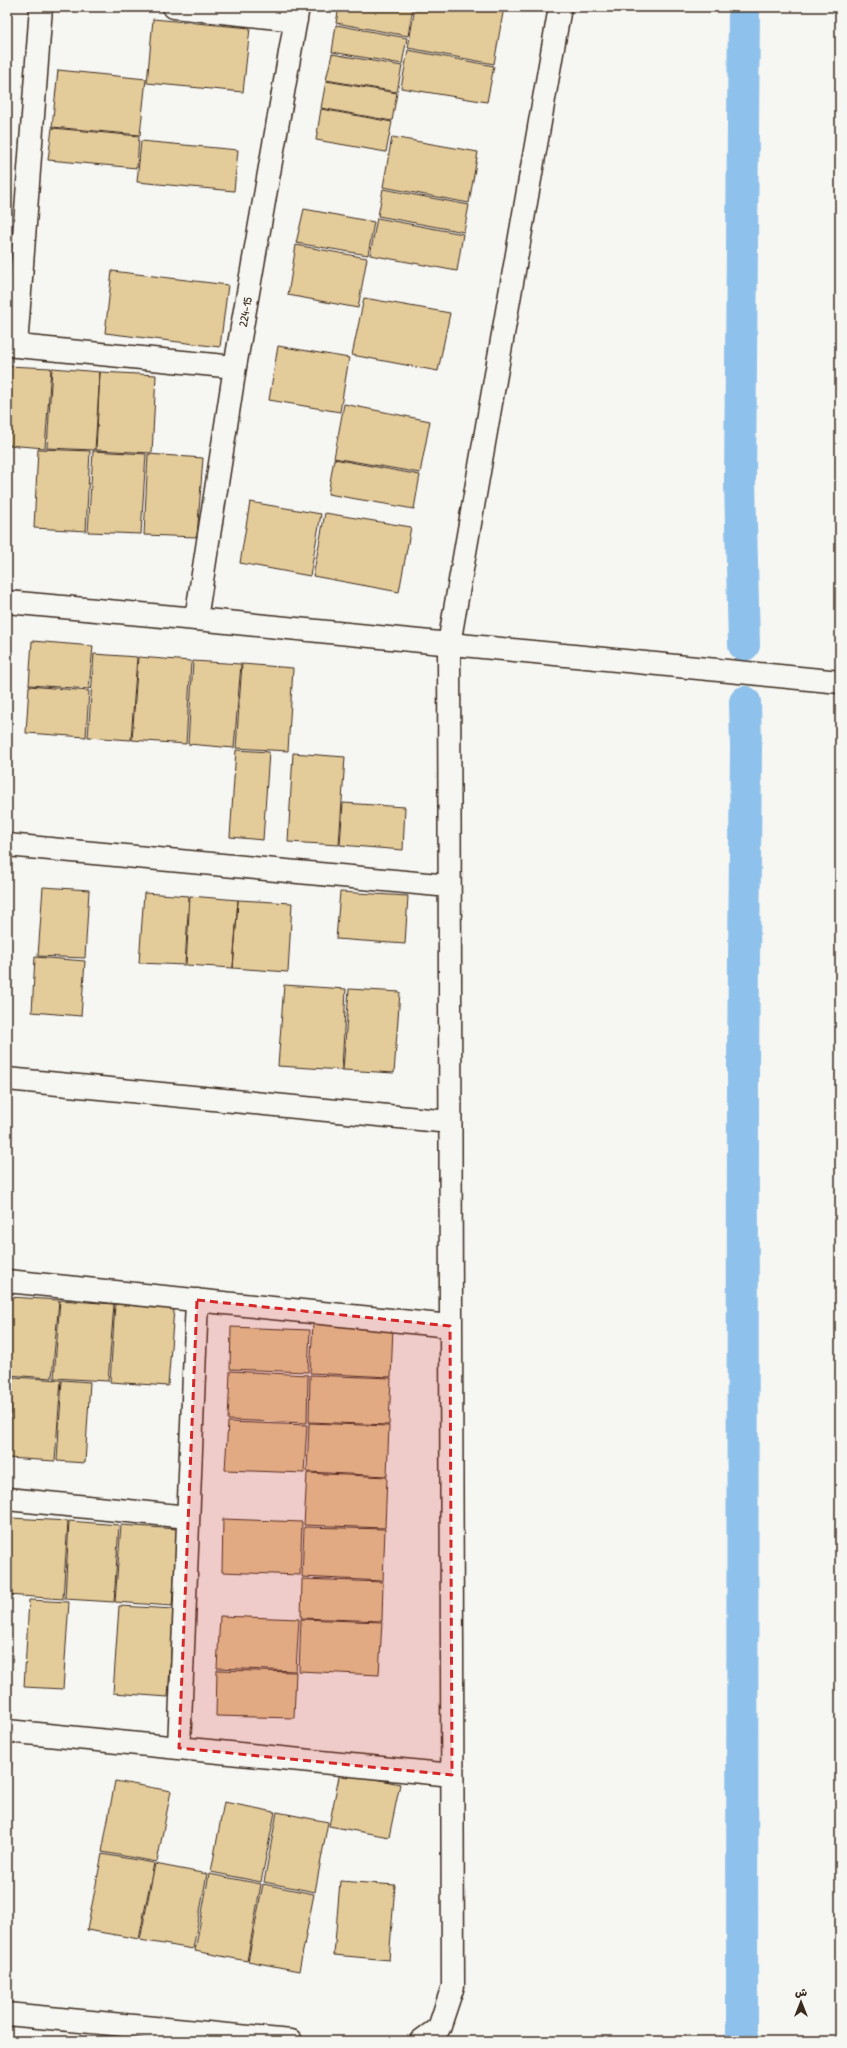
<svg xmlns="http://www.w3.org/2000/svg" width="847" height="2048" font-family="'Patrick Hand','Playpen Sans Arabic',sans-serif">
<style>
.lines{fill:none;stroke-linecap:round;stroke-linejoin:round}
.canal{stroke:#8ec1eb;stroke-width:32}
.building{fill:#e4cb9a;stroke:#3b2a1e}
.minor-casing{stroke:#3b2a1e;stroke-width:25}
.tertiary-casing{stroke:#3b2a1e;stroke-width:25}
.minor{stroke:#f6f6f2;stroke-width:22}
.tertiary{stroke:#f6f6f2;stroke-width:22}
.marked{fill:#d62828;fill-opacity:0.2;stroke:#d62828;stroke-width:3;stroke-dasharray:8 5;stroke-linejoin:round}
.labels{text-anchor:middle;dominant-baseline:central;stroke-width:3.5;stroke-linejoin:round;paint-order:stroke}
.street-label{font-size:12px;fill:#3b2a1e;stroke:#f6f6f2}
</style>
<rect width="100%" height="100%" fill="#f6f6f2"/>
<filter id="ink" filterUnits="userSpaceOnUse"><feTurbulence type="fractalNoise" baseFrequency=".025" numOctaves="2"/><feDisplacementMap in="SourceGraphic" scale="8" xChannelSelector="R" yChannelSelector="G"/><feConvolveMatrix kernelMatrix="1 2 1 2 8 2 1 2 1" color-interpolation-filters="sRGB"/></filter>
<g filter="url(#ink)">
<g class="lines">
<path class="canal" d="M744,645l-4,-163 4,-475
M742,2041l1,-976 3,-317 -1,-46"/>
</g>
<path class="building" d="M339,7h74l-5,29 -72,-13z
M415,7h89l-10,57 -86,-16z
M153,19l97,9 -7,64 -96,-9z
M336,25l71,13 -5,26 -70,-12z
M408,50l86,16 -7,36 -86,-14z
M332,54l70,12 -5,26 -71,-12z
M58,70l88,9 -6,56 -88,-8z
M326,81l71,12 -5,28 -71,-13z
M321,109l71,13 -6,30 -70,-12z
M52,128l87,8 -2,32 -89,-8z
M392,137l86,15 -9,51 -86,-16z
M141,141l97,9 -4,41 -97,-9z
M383,189l86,16 -5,27 -86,-16z
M304,209l70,13 -6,33 -72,-12z
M377,218l86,16 -6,37 -87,-16z
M296,245l71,13 -9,50 -70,-13z
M112,271l116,14 -8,62 -115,-14z
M364,298l86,15 -12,58 -86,-16z
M278,346l71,12 -9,54 -71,-12z
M7,366l44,2 -6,80 -38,-3z
M52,368l48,4 -5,78 -48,-2z
M100,372l56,3 -4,78 -56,-3z
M344,404l86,17 -10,52 -86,-15z
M38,449l52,2 -4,80 -52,-3z
M93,451l53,3 -5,80 -53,-2z
M148,454l55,4 -6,79 -53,-2z
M334,459l86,16 -6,34 -86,-15z
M250,502l71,12 -11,62 -70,-13z
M325,513l86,14 -12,65 -86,-16z
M32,641l61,5 -4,43 -60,-4z
M94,654l43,3 -6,83 -43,-3z
M138,657l53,4 -5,83 -54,-4z
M193,661l48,3 -7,84 -46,-4z
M242,664l51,4 -5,83 -52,-3z
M29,686l60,5 -3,46 -60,-4z
M236,750l33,2 -6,88 -33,-3z
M293,753l52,4 -6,88 -51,-3z
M343,803l62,4 -2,43 -63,-5z
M43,887l46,3 -4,68 -47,-2z
M340,892l68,4 -3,48 -69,-5z
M144,893l45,3 -4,69 -46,-2z
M190,896l48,4 -5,68 -47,-3z
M238,900l54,3 -4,69 -55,-4z
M35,957l50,4 -4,55 -49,-4z
M284,985l62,4 -4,81 -64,-4z
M349,989l51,3 -6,81 -51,-3z
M10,1297l49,3 -7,78 -45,-3v-38z
M60,1300l54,4 -6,77 -54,-3z
M115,1304l59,5 -6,77 -58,-4z
M313,1324l80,3 -2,50 -81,-4z
M231,1327l79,3 -2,42 -78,-3z
M230,1371l78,4 -1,48 -79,-3z
M7,1375l4,1 -4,49z
M310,1375l81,3 -2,47 -80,-3z
M13,1377l48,3 -6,81 -48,-3z
M62,1380l28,2 -5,81 -28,-2z
M228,1422l79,3 -3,48 -79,-3z
M309,1423l80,3 -2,50 -80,-4z
M307,1473l80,4 -2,51 -81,-3z
M11,1518l57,3 -5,78 -56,-4z
M223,1519l79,3 -2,53 -78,-3z
M69,1521l50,4 -5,77 -49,-3z
M121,1525l57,4 -6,77 -57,-4z
M304,1527l81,2 -2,52 -81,-4z
M302,1579l81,3 -1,39 -81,-3z
M29,1600l40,2 -6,87 -39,-2z
M119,1606l55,3 -6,88 -55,-4z
M220,1616l79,3 -3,52 -79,-3z
M301,1619l81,3 -3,53 -80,-4z
M217,1670l79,2 -2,46 -78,-2z
M7,1760l5,1 -5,27z
M340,1772l60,12 -11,53 -60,-11z
M115,1781l56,10 -14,71 -55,-10z
M224,1802l51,10 -14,70 -50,-10z
M277,1812l51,10 -13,70 -51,-10z
M102,1854l52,9 -15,76 -52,-9z
M155,1864l52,10 -14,75 -53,-9z
M209,1874l52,10 -14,77 -52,-10z
M340,1881l55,4 -6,75 -55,-5z
M263,1884l51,10 -15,77 -51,-10z"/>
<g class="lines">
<defs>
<path id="minor" d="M174,7l122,13
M7,345l228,22
M16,346l25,-339
M196,619l39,-252 63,-360
M7,845l442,41
M7,1079l443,43
M7,1281l443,45
M7,1499l181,18
M7,1731l445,44
M179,1748l18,-448
M7,2014l284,27
M421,2041l18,-13 14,-42 -4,-1342 111,-637"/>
<path id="tertiary" d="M7,602l189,17 644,63"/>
</defs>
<use href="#minor" class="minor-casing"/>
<use href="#tertiary" class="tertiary-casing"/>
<use href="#minor" class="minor"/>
<use href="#tertiary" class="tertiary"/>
</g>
</g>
<path class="marked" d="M197,1300l253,26 2,449 -273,-27z"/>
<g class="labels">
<g class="street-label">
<text transform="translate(245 312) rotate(-80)">224-15</text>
</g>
</g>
<rect width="847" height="2048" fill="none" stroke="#f6f6f2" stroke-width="24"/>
<rect x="12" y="12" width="823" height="2024" fill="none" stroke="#3b2a1e" stroke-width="1.5" filter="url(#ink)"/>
<g transform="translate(801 2002)" stroke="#f6f6f2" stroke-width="3" paint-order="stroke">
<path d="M0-3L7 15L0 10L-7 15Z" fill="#3b2a1e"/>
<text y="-6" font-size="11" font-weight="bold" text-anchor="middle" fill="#3b2a1e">ش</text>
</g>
</svg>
